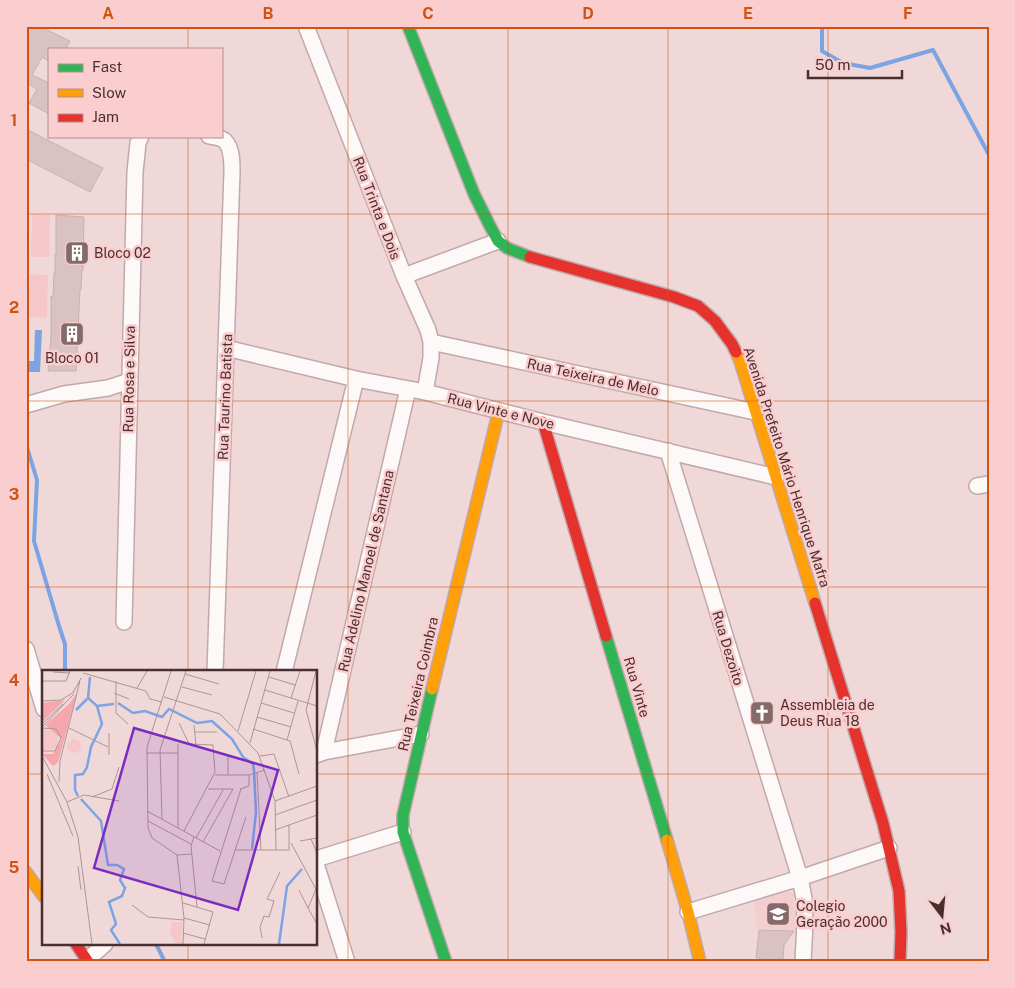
<svg xmlns="http://www.w3.org/2000/svg" width="1015" height="988" font-family="'Public Sans',sans-serif">
<style>
.built{fill:#f3cecf}
.green{fill:#f6c7c9}
.water{fill:#7ca4e2}
.lines{fill:none;stroke-linecap:round;stroke-linejoin:round}
.stream{stroke:#7ca4e2;stroke-width:4}
.building{fill:#dac1c2;stroke:#c8b1b2}
.street-casing{stroke:#c1a9ab;stroke-width:18}
.fast-casing{stroke:#c1a9ab;stroke-width:14}
.slow-casing{stroke:#c1a9ab;stroke-width:14}
.jam-casing{stroke:#c1a9ab;stroke-width:14}
.street{stroke:#fdf9f9;stroke-width:15}
.fast{stroke:#30b455;stroke-width:11}
.slow{stroke:#ff9f0a;stroke-width:11}
.jam{stroke:#e5322d;stroke-width:11}
.grid{fill:none;stroke:#d05311;stroke-width:1;stroke-opacity:0.55}
.labels{text-anchor:middle;dominant-baseline:central;stroke-width:5;stroke-linejoin:round;paint-order:stroke}
.street-label{font-size:14px;fill:#4b2f30;stroke:#facecf}
.poi-label{font-size:14px;fill:#4b2f30;stroke:#facecf;text-anchor:start}
.inset-river{fill:none;stroke:#7ca4e2;stroke-width:2.5}
.inset-road{fill:none;stroke:#ae9495;stroke-width:1}
.view{fill:#7b2cbf;fill-opacity:0.15;stroke:#7b2cbf;stroke-width:2.5}
.inset-edge{fill:none;stroke:#4b2f30;stroke-width:2.5}
.neatline{fill:none;stroke:#d05311;stroke-width:2}
.grid-label{font-size:16px;text-anchor:middle;font-weight:bold;fill:#d05311}
</style>
<rect width="100%" height="100%" fill="#f0d8d9"/>
<path class="built" d="M777,892h23v38l-43,-1 -3,-29z"/>
<path class="green" d="M32,214l18,1 -1,42h-18z
M30,274l18,1 -1,43 -18,-1z"/>
<path class="water" d="M35,330h7l-2,42h-14v-11h8z"/>
<g class="lines">
<path class="stream" d="M822,26v25l21,12 27,5 63,-18 56,105
M26,444l11,36 -3,61 25,85 6,18v26l1,2
M156,944l9,18"/>
</g>
<path class="building" d="M26,26h13l31,15 -4,8h-17v12l-7,-4 -10,18 17,8v31l-20,-11 8,-14 -9,-5 -2,3z
M26,129l45,23 32,16 -13,24 -64,-33z
M56,215l28,2 -1,53h-1l-1,20h-1l-4,81h-28l3,-35v-40l2,1 1,-24 1,1v-20h1z
M759,930l35,1 -10,14 -1,14h-5v3h-18v-4h-4z"/>
<g class="lines">
<defs>
<path id="street" d="M306,26l98,250 24,54 3,12v16l-6,34
M209,136c5,1 12,1 16,5 7,7 7,21 7,31l-17,500
M404,276l94,-35
M431,342l324,70
M226,348l130,31 69,13 118,30 233,55
M26,405l38,-11 44,-6 21,-7
M668,451l132,427 4,20 1,24 -2,40
M977,486l12,-2
M124,622l11,-450 3,-29 3,-7
M26,649l18,60
M284,672l72,-293
M324,752l84,-363
M316,755l8,-3 97,-18
M316,859l87,-27
M316,864l31,98
M688,912l112,-34 89,-30
M87,960l18,-16"/>
<path id="fast" d="M408,26l66,168 15,30 9,17 9,7 23,9
M606,636l61,204
M432,689l-29,126v17l43,130"/>
<path id="slow" d="M736,352l4,9 75,242
M432,689l67,-279
M667,840l21,72 12,50
M26,872l18,25"/>
<path id="jam" d="M530,257l144,40 24,9 17,15 17,23 4,8
M543,422l63,214
M815,603l68,220 16,68 2,41 -1,30
M76,944l12,18"/>
</defs>
<use href="#street" class="street-casing"/>
<use href="#fast" class="fast-casing"/>
<use href="#slow" class="slow-casing"/>
<use href="#jam" class="jam-casing"/>
<use href="#street" class="street"/>
<use href="#fast" class="fast"/>
<use href="#slow" class="slow"/>
<use href="#jam" class="jam"/>
</g>
<path class="grid" d="M188,26v23M348,26v936M508,26v936M668,26v936M828,26v936M188,136v536M26,214h963M26,401h963M26,587h963M26,774h18M316,774h673M188,944v18"/>
<defs>
<symbol id="building-square" viewBox="-11 -11 22 22"><rect x="-9" y="-9" width="18" height="18" rx="4" fill="#856a6b" stroke="#facecf"/><path d="M-4-6H4V6H1V3H-1V6H-4ZM-2.5-4.3h1.7v1.8h-1.7ZM.8-4.3h1.7v1.8H.8ZM-2.5-1h1.7V.8h-1.7ZM.8-1h1.7V.8H.8Z" fill="#fff"/></symbol>
<symbol id="church-square" viewBox="-11 -11 22 22"><rect x="-9" y="-9" width="18" height="18" rx="4" fill="#856a6b" stroke="#facecf"/><path d="M-1.2-6h2.4v3.5h3.3v2.4h-3.3V6h-2.4V-.1h-3.3v-2.4h3.3Z" fill="#fff"/></symbol>
<symbol id="school-square" viewBox="-11 -11 22 22"><rect x="-9" y="-9" width="18" height="18" rx="4" fill="#856a6b" stroke="#facecf"/><path d="M0-5L7-2L0 1L-7-2ZM-4 1L0 2.5L4 1V4Q0 6-4 4Z" fill="#fff"/></symbol>
</defs>
<g fill-rule="evenodd">
<use href="#building-square" x="63" y="239" width="28" height="28"/>
<use href="#building-square" x="58" y="320" width="28" height="28"/>
<use href="#church-square" x="748" y="699" width="28" height="28"/>
<use href="#school-square" x="764" y="900" width="28" height="28"/>
</g>
<g class="labels">
<g class="street-label">
<text transform="translate(377 208) rotate(69)">Rua Trinta e Dois</text>
<text transform="translate(593 377) rotate(12)">Rua Teixeira de Melo</text>
<text transform="translate(129 379) rotate(-89)">Rua Rosa e Silva</text>
<text transform="translate(225 397) rotate(-88)">Rua Taurino Batista</text>
<text transform="translate(501 411) rotate(14)">Rua Vinte e Nove</text>
<text transform="translate(787 467) rotate(72)">Avenida Prefeito Mário Henrique Mafra</text>
<text transform="translate(366 571) rotate(-77)">Rua Adelino Manoel de Santana</text>
<text transform="translate(728 648) rotate(73)">Rua Dezoito</text>
<text transform="translate(418 684) rotate(-77)">Rua Teixeira Coimbra</text>
<text transform="translate(637 687) rotate(74)">Rua Vinte</text>
</g>
<g class="poi-label">
<text x="94" y="253">Bloco 02</text>
<text x="72" y="358" text-anchor="middle">Bloco 01</text>
<text x="780" y="705">Assembleia de<tspan x="780" dy="16">Deus Rua 18</tspan></text>
<text x="796" y="906">Colegio<tspan x="796" dy="16">Geração 2000</tspan></text>
</g>
</g>
<g transform="translate(42 670)">
<rect width="275" height="275" fill="#f0d8d9"/>
<path d="M6,59l10,6 -1,13 -15,2v-20zM25 76a7 7 0 1 1 14 0a7 7 0 1 1-14 0ZM130,252h10v22h-6l-6,-10z" fill="#f6c7c9"/>
<path d="M35,23l-19,69 -5,4 -11,-12h11l9,-15 -17,-14 24,-21zM23,30l-23,22v-19z" fill="#f6a7ad"/>
<path class="inset-river" d="M76,33l15,10 12,-2 17,6 7,-8 28,14 15,-2 20,18 11,18 10,7 1,6 2,42 -4,37M55,36l17,-2M34,40l11,-11M36,126l-3,-6v-15l8,-1 4,-7 4,-20 11,-23 -5,-18 -9,-8 2,-21M39,129l20,22 7,44h9l7,4 -4,11 5,8 -3,8 -13,6 7,22 -5,6 9,14M237,274l8,-58 15,-17"/>
<path class="inset-road" d="M129,1l-24,76 1,81 4,10 25,17 7,63 -1,26M274,1l-10,39 11,41M11,2l17,1M41,3l63,18 4,8 12,3M143,4l34,10M227,7l26,8M1,11h23l4,-10M74,11v32l12,11M140,17l30,8M95,18l10,-17M223,20l52,16M31,23l8,-15M72,23l15,6M122,27l56,17 38,39 17,48 1,49M249,28l9,-27M0,31l19,-1 13,-8M219,33l33,10M215,47l34,10M137,53l10,21 24,1 2,27 -31,59M0,54l21,-20M152,55l2,20M0,57l32,-33M0,58l14,1 5,9 -6,13h-13M27,58l39,19M211,59l37,12 9,33M196,61l18,-60M153,62h22M245,70l11,-39M208,73l20,-72M136,74v84M104,83h32M67,85v-22M0,86l25,46 11,35 14,107M186,86v19M218,86l14,-2 15,43M215,103l4,77M5,104l26,62M173,105h34l16,-5M17,112l1,-21 20,-80M166,119h25M198,119l9,-3v-11M199,119l-29,92 12,3 22,-67M50,127l20,-8 7,-22M233,131l42,-15M25,132l17,-7 35,6M105,141l73,40M233,145l42,-15M120,149l-2,-69 26,-79M106,151l43,23M233,160l42,-15M152,167l-3,9 6,61M154,168l27,-48M269,169l6,14M258,171l17,-3M161,172l30,-53M249,173l26,48M193,180h54v-25M135,185l15,-1M36,196l3,24M274,219l-8,19 9,16M257,220l9,18M141,233l30,9 -9,32M90,235l16,12 36,3M142,248l26,7M141,263l22,6M220,268l-2,-11 4,-11 5,1 5,-16 -7,-2 13,-27"/>
<path class="view" d="M92,58l144,42 -40,140 -144,-42z"/>
<rect width="275" height="275" class="inset-edge"/>
</g>
<rect width="1015" height="988" fill="none" stroke="#facecf" stroke-width="55"/>
<rect x="48" y="48" width="175" height="90" fill="#facecf" stroke="#b48e8f"/>
<rect x="58" y="64" width="25" height="8" fill="#30b455" stroke="#b48e8f"/>
<text x="92" y="72" font-size="15" fill="#4b2f30">Fast</text>
<rect x="58" y="89" width="25" height="8" fill="#ff9f0a" stroke="#b48e8f"/>
<text x="92" y="98" font-size="15" fill="#4b2f30">Slow</text>
<rect x="58" y="114" width="25" height="8" fill="#e5322d" stroke="#b48e8f"/>
<text x="92" y="122" font-size="15" fill="#4b2f30">Jam</text>
<g transform="translate(942 916) rotate(164)" stroke="#facecf" stroke-width="4" paint-order="stroke">
<path d="M0-4L9 19L0 12L-9 19Z" fill="#4b2f30"/>
<text y="-8" font-size="14" font-weight="bold" text-anchor="middle" fill="#4b2f30">N</text>
</g>
<path d="M808 70v8h94v-8" fill="none" stroke="#4b2f30" stroke-width="2.5"/>
<text x="815" y="70" font-size="15" fill="#4b2f30" stroke="#facecf" stroke-width="4" paint-order="stroke">50 m</text>
<rect x="28" y="28" width="960" height="932" class="neatline"/>
<g class="grid-label">
<text x="108" y="19">A</text>
<text x="268" y="19">B</text>
<text x="428" y="19">C</text>
<text x="588" y="19">D</text>
<text x="748" y="19">E</text>
<text x="908" y="19">F</text>
<text x="14" y="126">1</text>
<text x="14" y="313">2</text>
<text x="14" y="500">3</text>
<text x="14" y="686">4</text>
<text x="14" y="873">5</text>
</g>
</svg>
